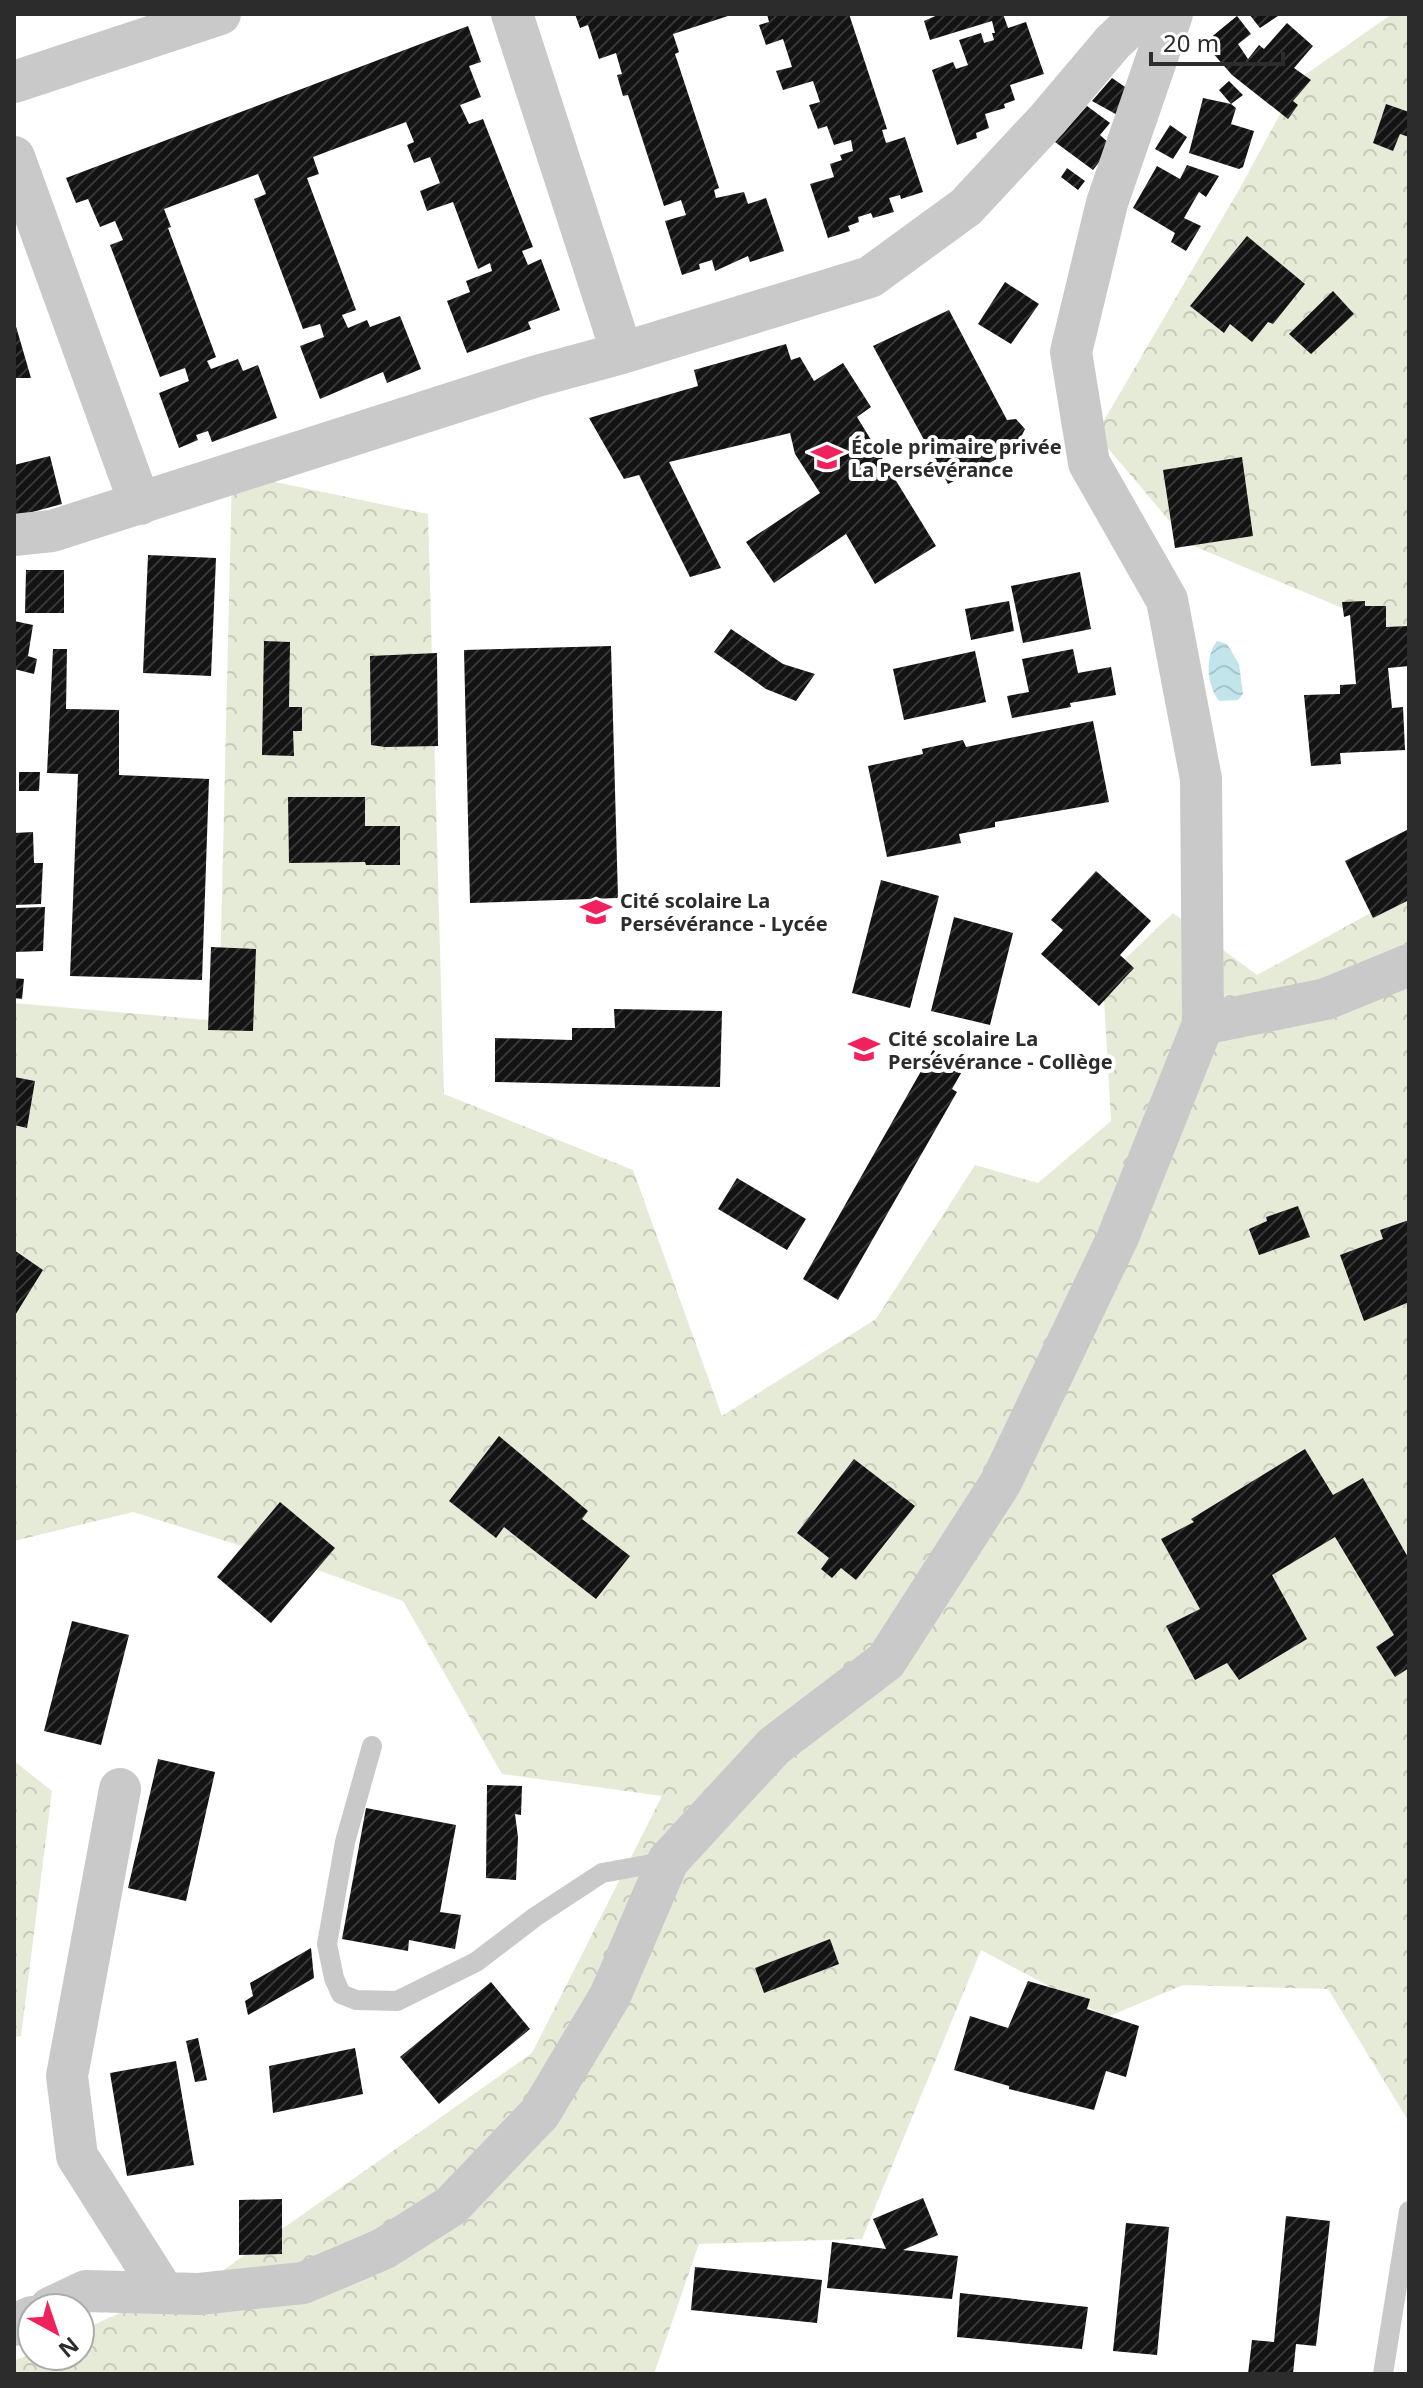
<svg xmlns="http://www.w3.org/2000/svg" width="1423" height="2388" font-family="'Noto Sans',sans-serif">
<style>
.forest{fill:url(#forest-crowns)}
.water{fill:url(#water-waves)}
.building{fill:url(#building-hatch)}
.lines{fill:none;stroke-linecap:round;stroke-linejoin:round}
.service{stroke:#c9c9c9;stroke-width:20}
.minor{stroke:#c9c9c9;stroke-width:42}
.labels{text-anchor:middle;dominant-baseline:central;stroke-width:8;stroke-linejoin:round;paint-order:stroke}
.poi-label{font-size:20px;font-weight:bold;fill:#2c2c2c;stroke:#fff;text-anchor:start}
</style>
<defs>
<pattern id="forest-crowns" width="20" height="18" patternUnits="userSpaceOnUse" patternTransform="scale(2)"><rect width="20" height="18" fill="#e6ebd8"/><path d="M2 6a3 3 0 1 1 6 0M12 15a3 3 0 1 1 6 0" fill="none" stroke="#c5caba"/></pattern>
<pattern id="water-waves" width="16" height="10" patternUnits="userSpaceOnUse" patternTransform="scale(2)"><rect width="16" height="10" fill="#c2e5ec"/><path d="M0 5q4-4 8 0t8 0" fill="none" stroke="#a7c5cb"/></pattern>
<pattern id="building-hatch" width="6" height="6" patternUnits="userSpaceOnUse" patternTransform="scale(2)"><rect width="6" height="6" fill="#131313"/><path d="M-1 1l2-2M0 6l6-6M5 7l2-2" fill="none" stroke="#363636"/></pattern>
</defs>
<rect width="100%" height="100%" fill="#fff"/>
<path class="forest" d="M1392,14h17v622l-220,-92 -93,-110 144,-246 59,-109z
M232,473l196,41 16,580 189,76 89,246 154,-97 99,-154 63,18 73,-62 -8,-141 70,-67 84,62 152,-83v1230l-81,-133 -145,-4 -76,32 -126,-67 -119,289 -163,5 -45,130h-640v-13l18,-8v3h48v-25l84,-38h27l341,-240 130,-257 -160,-22 -99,-173 -91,-33 -179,-56 -119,29v-538l205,18z
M14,1761l38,30 -31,245 -7,1z"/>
<path class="water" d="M1217,641l10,3 12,20 4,30 -5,6 -19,1c-12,-16 -15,-43 -2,-60z"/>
<path class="building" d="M575,14h159l-61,20 6,18 -4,2 44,134 -5,2 2,8 28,-6 4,12 18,-6 18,53 -34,11 -2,-6 -33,15 -3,-11 -13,4 1,5 -18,6 -17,-54 21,-6 -5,-15 -17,6 -36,-111 -5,1 -6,-21 5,-1 -6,-21 -17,6 -11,-34 -8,3z
M767,14h82l38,115 -5,1 4,13 19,-6 18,55 -22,7 -1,-4 -11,3 5,14 -21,6 -2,-5 -13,4 1,5 -11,4 2,5 -22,7 -18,-54 24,-7 -4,-13 12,-4 -2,-5 13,-4 -2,-11 -17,5 -7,-19 -9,3 -9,-24 11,-3 -7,-21 -30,9 -7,-19 16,-4 -9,-28 -17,6 -7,-20 10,-3z
M940,14h63l5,14 18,-6 18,52 -34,11 5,15 -11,4 1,4 -20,6 4,14 -13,5 1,5 -20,7 -25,-75 21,-8 3,7 12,-4 -9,-25 22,-7 3,10 10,-3 -2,-7h3l-3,-12 -62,19 -6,-19z
M1249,14h32l-21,14z
M1237,16l14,18 -13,10 10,15 11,-14 5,4 23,-26 26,23 -19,22 17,12 -18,21 5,4 -10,14 -56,-44 -28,-32z
M468,26l13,36 -12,4 12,31 -21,8 9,19 14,-5 50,128 -11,4 6,14 13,-6 19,51 -32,12 3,7 -64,24 -20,-52 23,-9 -4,-11 26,-10 -2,-8 -12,6 -25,-67 -26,9 -7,-20 20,-8 -10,-26 -16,6 -7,-18 7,-3 -8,-20 -93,35 6,17 -12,4 49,132 -14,5 6,13 19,-8 3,7 30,-11 21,53 -34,14 -4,-11 -63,27 -20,-53 24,-9 -4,-13 -17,5 -49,-130 12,-5 -8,-20 -94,35 7,18 -3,1 48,129 -9,4 4,8 27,-10 5,12 15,-6 19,53 -65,24 -4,-11 -12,4 2,5 -19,8 -20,-55 30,-12 -4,-13 -25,9 -50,-132 13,-5 -8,-19 -15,6 -12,-28 -12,4 -10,-25z
M1112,78l16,11 -7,28 -29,-16z
M1229,81l14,14 -12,9 5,4 -5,16 23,7 -11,36 -4,2 -50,-16 14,-55 28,6 -12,-14z
M1386,104l23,8v25l-9,-3 -7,17 -20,-8z
M1087,106l23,17 -10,12 12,11 -19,24 -38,-28z
M1170,125l17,12 -14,22 -18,-10z
M1187,165l32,11 -13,21 -7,-5 -15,26 17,8 -15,25 -15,-9 4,-9 -42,-25 24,-42 23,13z
M1067,168l18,13 -7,9 -17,-13z
M1247,236l58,48 -32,40 -5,-2 -16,20 -22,-18 -6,9 -34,-27z
M1005,282l34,22 -28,40 -33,-20z
M1333,291l21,23 -43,40 -22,-20z
M949,310l58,110 9,-1 9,10 -6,12 3,5 -74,38 -75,-138z
M14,323h1l16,55h-17z
M786,344l5,16 9,-3 14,24 29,-18 28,44 -14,10 79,129 -61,38 -29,-50 -72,49 -28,-41 74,-49 -25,-39 -5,-21 -121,29 52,106 -31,9 -51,-102 -15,4 -35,-61 109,-32 -4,-16z
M50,456l12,48 -48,13v-52z
M1242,457l11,79 -78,12 -12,-78z
M148,555l68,3 -5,118 -68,-3z
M26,570h38v43h-39z
M1080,572l11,57 -68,14 -12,-57z
M1009,601l5,30 -43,9 -6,-31z
M1365,601v5h21v21l23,-1v40l-21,2 4,40 11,-1 2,43 -65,3 1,11 -30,2 -7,-71 36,-1v-9l16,-1 -6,-69 -6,2 -2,-15z
M14,621l19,4 -5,31 9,3 -3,15 -20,-5z
M731,629l52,35 32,10 -19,27 -30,-12 -52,-37z
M264,641l26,1 -1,65h13v24h-9l1,25 -32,-1z
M611,646l7,252 -148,5 -6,-253z
M53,649h14l-1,60 53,1v65l90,4 -7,201 -132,-4 8,-202 -31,-1z
M1073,649l5,24 33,-6 5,28 -46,8 1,4 -59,11 -5,-22 22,-4 -7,-33z
M975,651l11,51 -82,18 -11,-51z
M437,653l1,93 -53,1 -14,-2 -1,-89z
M1093,721l16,81 -114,20v5l-36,7 2,9 -74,14 -19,-91 55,-12 -1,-5 41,-9 3,7z
M19,772h21l-1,19h-20z
M288,797h77v29h35v39h-34l-1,-3 -76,1z
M1409,829v71l-36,18 -28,-57z
M33,832l1,31h9l-2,41 -27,1v-72z
M1096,871l55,50 -31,34 14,13 -35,38 -58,-52 22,-24 -12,-10z
M881,880l58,16 -29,112 -58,-15z
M45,907l-2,44 -29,1v-44z
M954,917l59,16 -23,92 -59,-14z
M211,947l45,2 -3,82 -45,-1z
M14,978l10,1 -2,20 -8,-1z
M614,1009l108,2 -2,76 -225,-5v-44l77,2v-12h43z
M933,1050l31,18 -12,21 5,3 -119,208 -35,-21z
M14,1077l21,4 -8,47 -13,-3z
M737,1178l69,41 -19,31 -69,-41z
M1298,1206l12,31 -51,18 -10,-26 18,-8 -1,-4z
M1409,1220v82l-45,19 -24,-66 43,-16 -3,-9z
M14,1250l29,20 -29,47z
M499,1436l89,75 -6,8 48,37 -34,43 -92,-72 -8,11 -47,-37z
M1305,1449l28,46 30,-17 46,81v109l-14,9 -19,-30 18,-12 -59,-98 -63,38 35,64 -68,41 -12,-17 -32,17 -29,-54 34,-17 -39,-70 33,-17 -3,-3z
M854,1459l61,47 -59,74 -15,-12 -9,10 -11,-9 8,-11 -32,-25z
M280,1502l55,46 -64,75 -54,-46z
M72,1621l57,14 -28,110 -57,-14z
M158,1759l57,13 -29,129 -58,-13z
M487,1785l35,1 -1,29 -6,-1 3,23 -2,43 -30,-2z
M366,1808l90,17 -16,87 21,3 -6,34 -46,-9 -1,11 -66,-12z
M830,1939l9,25 -75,29 -9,-25z
M311,1948l3,30 -66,37 -3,-14 8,-5 -3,-13z
M1028,1981l62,18 -3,10 52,17 -13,51 -20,-6 -12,39 -85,-21v-3l-55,-16 16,-54 38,12z
M491,1982l39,47 -91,75 -39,-47z
M198,2038l9,42 -12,2 -9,-41z
M355,2048l8,46 -90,19 -4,-47z
M176,2061l18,104 -67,11 -17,-103z
M923,2198l15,37 -35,15 55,6 -6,43 -125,-11 5,-46 54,7 -13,-30z
M282,2199v55l-43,1v-55z
M1286,2216l44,5 -14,125 -20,-2 -3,30h-45l4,-34 22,2z
M1126,2223l43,4 -12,128 -44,-4z
M695,2267l127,13 -5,43 -126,-13z
M960,2293l128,14 -6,42 -125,-12z"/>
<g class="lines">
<path class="service" d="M372,1746l-27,96 -18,102 7,34 7,16 15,6 41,1 79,-39 59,-45 67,-44 66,-12
M1383,2374l26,-163"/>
<path class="minor" d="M512,14l110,339
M14,82l206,-68
M14,157l126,347
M14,535l38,-4 485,-155 85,-23 248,-76 96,-70 81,-87 66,-78 30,-28
M1203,1024l123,-25 83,-34
M120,1789l-53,287 10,80 87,137
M50,2308l36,-17 113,3 104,-11 80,-34 68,-43 89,-93 70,-117 58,-135 106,-115 112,-85 115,-179 117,-245 85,-213 -2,-245 -34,-179 -78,-137 -18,-111 36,-149 65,-189
M14,2325l18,-8"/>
</g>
<defs>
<symbol id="school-bare" viewBox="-9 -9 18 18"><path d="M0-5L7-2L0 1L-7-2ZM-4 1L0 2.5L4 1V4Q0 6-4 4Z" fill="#ef225d" stroke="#fff" stroke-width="2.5" paint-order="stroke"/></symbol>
</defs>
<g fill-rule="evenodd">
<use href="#school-bare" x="805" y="435" width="44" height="44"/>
<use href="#school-bare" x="574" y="890" width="44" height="44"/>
<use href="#school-bare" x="842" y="1027" width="44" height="44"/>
</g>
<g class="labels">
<g class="poi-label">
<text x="851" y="446">École primaire privée<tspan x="851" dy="23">La Persévérance</tspan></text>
<text x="620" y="900">Cité scolaire La<tspan x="620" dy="23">Persévérance - Lycée</tspan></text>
<text x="888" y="1038">Cité scolaire La<tspan x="888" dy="23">Persévérance - Collège</tspan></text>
</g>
</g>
<rect width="1423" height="2388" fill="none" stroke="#2c2c2c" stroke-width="32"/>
<g transform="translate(56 2332) rotate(140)"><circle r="38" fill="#ffffff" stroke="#ababab" stroke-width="2"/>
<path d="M0-6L14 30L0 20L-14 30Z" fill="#ef225d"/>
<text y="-12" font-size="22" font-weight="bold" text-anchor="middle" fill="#2c2c2c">N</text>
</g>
<path d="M1151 52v12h132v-12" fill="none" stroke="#2c2c2c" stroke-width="4"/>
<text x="1163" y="52" font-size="24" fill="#2c2c2c" stroke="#ffffff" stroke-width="6" paint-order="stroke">20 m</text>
</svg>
